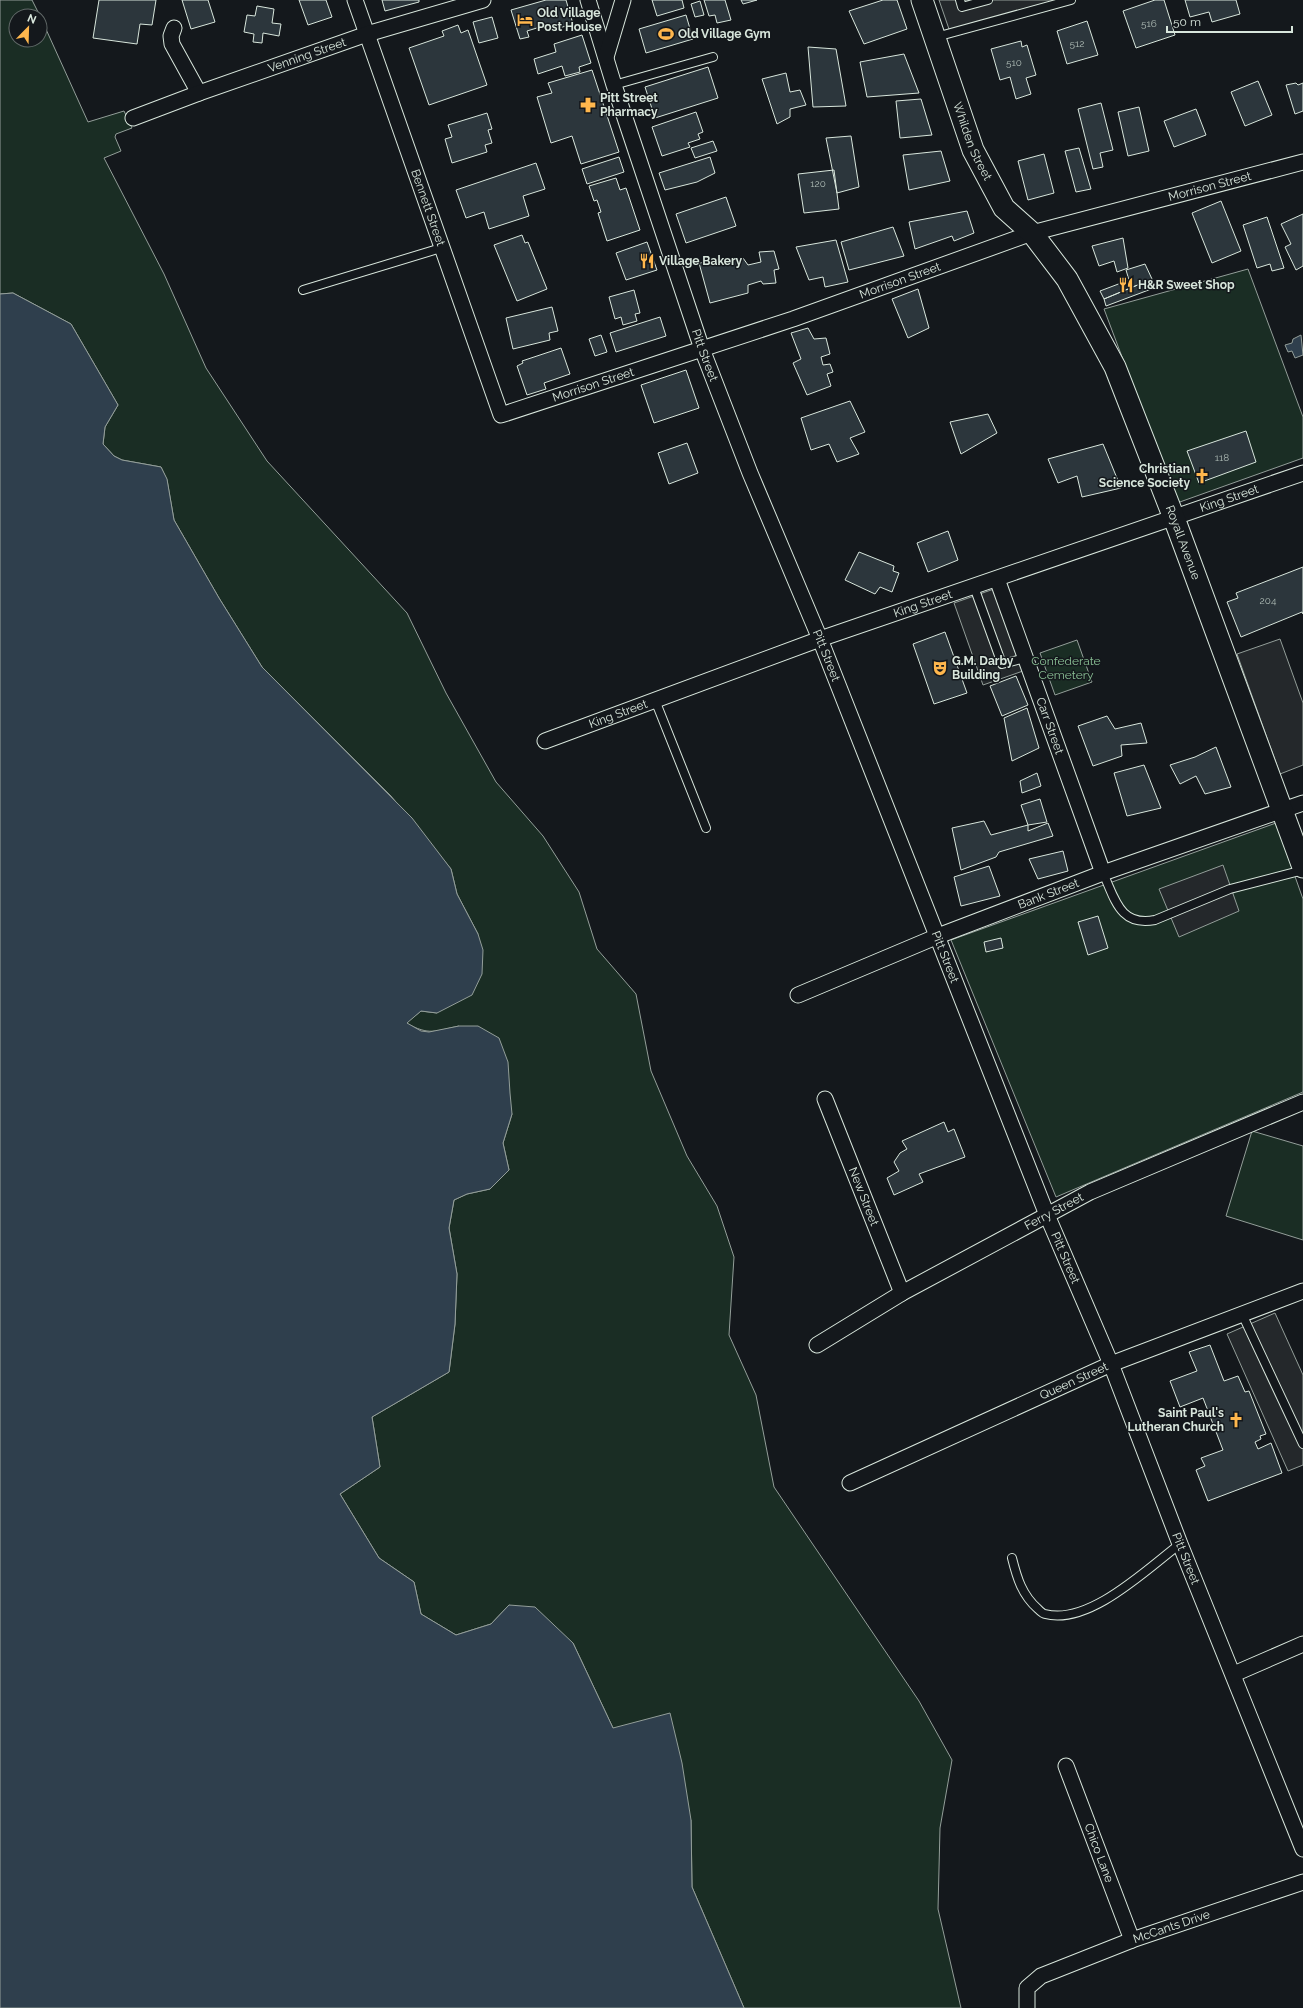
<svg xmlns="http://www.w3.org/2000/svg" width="1303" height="2008" font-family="Raleway,sans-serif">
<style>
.green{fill:#1a2d24;stroke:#939e99}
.parking{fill:#24282b;stroke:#939e99}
.water{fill:#2f3f4d;stroke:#939e99}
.building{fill:#2c363c;stroke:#d8e6dc}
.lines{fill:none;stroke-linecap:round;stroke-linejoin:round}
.lane-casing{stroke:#d8e6dc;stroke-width:10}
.street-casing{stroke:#d8e6dc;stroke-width:17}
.secondary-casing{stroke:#d8e6dc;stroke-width:23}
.lane{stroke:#14181c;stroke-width:8}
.street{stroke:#14181c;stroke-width:15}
.secondary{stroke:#14181c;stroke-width:21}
.labels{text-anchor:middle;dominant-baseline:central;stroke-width:3;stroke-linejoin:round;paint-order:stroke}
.number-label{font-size:10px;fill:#adbab4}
.poi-label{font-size:12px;font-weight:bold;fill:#d8e6dc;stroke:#14181c;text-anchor:start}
.street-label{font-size:12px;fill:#d8e6dc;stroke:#14181c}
.park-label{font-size:12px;fill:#8ac095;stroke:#14181c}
</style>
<rect width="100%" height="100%" fill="#14181c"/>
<path class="green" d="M0,0h32l8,16h-24v24h24v-24l48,106 36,-11 8,17 -16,6 -1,3 6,14 -17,7 60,116 42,94 61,93 140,152 39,80 50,89 47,54 36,56 18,57 39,45 15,77 36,85 30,50 17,51 -5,78 27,60 18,92 145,214 33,59 -12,68 -2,81 23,99h-217l-52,-121 -1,-67 -78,-92 -40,-85 -64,-38 -18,19 -35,11 -35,-21 -7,-32 -35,-24 -39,-64 40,-27 -8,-50 77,-45 6,-48 2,-50 -8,-46 5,-28 13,-6 23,-5 19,-19 -6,-27 9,-29 -53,-88c-24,5 -29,10 -53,-3l15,-12 16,2 41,-79 -21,-40 -6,-25 -60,-73 -129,-129 -43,-69 -45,-78 -7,-40 -6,-13 -39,-7 -8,-4 -11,-12 2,-17 13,-22 -47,-81 -58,-31 -13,1z
M1248,269l55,148v41l-126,45 -73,-194z
M1077,640l15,42 -37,13 -15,-42z
M1276,823l27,76v193l-247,105 -105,-257z
M1252,1131l51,15v94l-77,-24z"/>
<path class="parking" d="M939,0h123l-112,32z
M994,589l29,82 -40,14 -29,-82z
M1280,639l23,64v62l-23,9 -43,-120z
M1223,865l16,46 -60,26 -20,-48z
M1275,1313l28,62v90l-15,6 -61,-137z"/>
<path class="water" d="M13,293l58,31 47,81 -13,22 -2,17 11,12 8,4 39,7 6,12 7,41 45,78 43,69 150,151 39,51 6,25 21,40 5,16 -1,24 -10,21 -35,18 -16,-2 -14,12 14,8 8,1 30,-6h19l21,12 9,24 2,31 2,21 -9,29 6,27 -19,19 -23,5 -13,6 -5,28 8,46 -2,50 -6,48 -77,45 8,50 -40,27 39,64 35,24 7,32 35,21 35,-11 18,-19 26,2 38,36 40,85 57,-15 12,50 9,57 1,67 52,121h-744v-1714z
M1301,335l2,20 -8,3 -3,-7 -4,1 -3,-7 7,-2 1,-4z"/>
<path class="building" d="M99,0h57l-4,25 -12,-1 -3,20 -44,-6z
M182,0h26l7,22 -24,7z
M299,0h27l6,17 -24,8z
M382,0h37v2l-34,9z
M546,0h20l7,24 -21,6 -2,-6 -23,7 2,6 -9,2 -9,-29z
M652,0h30l2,8 -27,8z
M704,0h21l6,20 -14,3 -2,-8 -6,1z
M741,0h16l-14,4z
M883,0h14l10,29 -43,15 -15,-33z
M1155,0h9l11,35 -39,13 -13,-37z
M1185,0h51l4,14 -28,8 -3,-10 -19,5z
M700,1l4,14 -9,2 -4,-13z
M257,6l17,3 -2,14 9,1 -2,12 -16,-3 -1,10 -9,-1 1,-8 -10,-2 3,-17 8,1z
M686,15l7,24 -47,14 -7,-24z
M492,17l6,21 -19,5 -6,-21z
M1087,21l11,34 -31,9 -10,-33z
M458,25l3,8 7,-3 19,55 -58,20 -20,-57 35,-12 -2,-5z
M582,35l9,28 -12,4 1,5 -15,4 -3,-10 -24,8 -4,-15 22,-7 -2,-8z
M1021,41l1,6 5,-2 9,30 -10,3 5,16 -15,5 -6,-22 -10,3 -9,-31z
M808,47l28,2 10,57 -33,1z
M904,54l15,39 -52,4 -7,-35z
M708,67l10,31 -63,20 -10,-31z
M592,70l27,82 -38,12 -9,-28 -21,7 -14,-46 15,-4 -4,-10z
M786,73l4,19 10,-2 6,15 -16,4v8l-13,7 -15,-45z
M1258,81l14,34 -27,11 -14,-34z
M1296,83l2,2 5,-2v28l-8,3 -9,-29z
M921,99l11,36 -32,3 -4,-37z
M1101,103l12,47 -13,3 3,14 -10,2 -15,-60z
M1139,107l10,44 -21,5 -10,-44z
M1196,109l10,26 -32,12 -10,-26z
M696,112l7,20 -5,2 2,5 -12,4 2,4 -28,9 -10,-29z
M487,113l5,16 -4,1 4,13 -7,2 2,7 -35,11 -7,-24 7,-2 -4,-12z
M851,136l8,51 -22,6 -11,-55z
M713,141l4,10 -22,7 -4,-10z
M1079,148l12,41 -15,3 -11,-41z
M941,151l9,30 -41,9 -6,-35z
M1044,154l10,39 -26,7 -10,-39z
M619,157l5,15 -37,12 -5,-15z
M710,157l5,16 -18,9 -32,8 -6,-17z
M536,163l9,26 -22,7 6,20 -40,13 -5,-17 -18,6 -10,-28z
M834,170l5,39 -35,4 -6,-39z
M616,178l4,12 6,-2 14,42 -33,11 -9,-28 3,-1 -4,-12 -3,1 -5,-15z
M726,197l10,29 -50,17 -10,-29z
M1221,201l20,50 -29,12 -20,-50z
M967,211l7,22 -20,8 -2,-5 -37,13 -6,-27z
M1303,214v52l-7,4 -11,-23 6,-3 -10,-20z
M1267,217l17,51 -12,3 -2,-7 -13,4 -14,-43z
M893,227l11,29 -55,14 -8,-28z
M522,235l3,8 3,-1 19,47 -30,12 -23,-56z
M1123,238l5,30 -11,4 -3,-11 -15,5 -7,-20z
M836,240l12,42 -23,5 -2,-10 -14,3 -13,-33z
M647,242l10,28 -31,10 -10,-27z
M774,251l5,18 -5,1 2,13 -13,1 -2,-3 -13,4v8l-38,10 -11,-40 44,-5 5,7 13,-3 -2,-10z
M1145,264l7,15 -48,20 -4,-8 29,-11 -3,-10z
M1152,279l2,9 -48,18 -2,-7z
M918,289l11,39 -21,10 -16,-39z
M634,290l6,23 -5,1 2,7 -14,4 -2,-8 -6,2 -6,-22z
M552,307l6,24 -9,2 1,7 -37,9 -7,-31z
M660,317l6,19 -50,16 -6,-19z
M808,328l6,11 12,-1 4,16 -9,3 2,8 7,-1 3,8 -6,2 4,12 -24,9 -14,-32 8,-4 -10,-26z
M601,335l6,17 -12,4 -6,-17z
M561,348l9,26 -26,9 2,6 -19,6 -10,-29 6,-3 -1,-2z
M686,370l13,38 -45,15 -13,-38z
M850,401l15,31 -15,6 9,16 -22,8 -8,-18 -18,6 -10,-32z
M988,414l9,19 -36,21 -11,-32z
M1246,431l10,31 -57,21 -12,-32z
M687,443l11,30 -29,11 -11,-31z
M1103,444l18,44 -39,9 -5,-21 -19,7 -10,-24z
M948,531l10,29 -30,12 -11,-29z
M859,552l35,14 -1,5 6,2 -7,19 -12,-5 -5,7 -30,-14z
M1303,567v47l-1,-2 -61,25 -14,-35 11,-4 -2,-5z
M945,632l22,61 -33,11 -21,-60z
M1016,676l12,29 -26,11 -12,-30z
M1027,708l12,40 -27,13 -8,-43z
M1107,716l8,13 26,-6 6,20 -26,2 1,11 -29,10 -15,-40z
M1216,747l15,40 -26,7 -9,-18 -16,8 -10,-19 25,-8z
M1144,765l17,43 -34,8 -13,-43z
M1037,773l4,13 -19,7 -2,-12z
M1040,799l7,23 -19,3 -7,-20z
M984,821l7,14 37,-10v6l20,-8 5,13 -54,16 -3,5 -35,13 -9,-42z
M1063,851l5,20 -30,8 -9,-20z
M989,866l11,30 -39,10 -7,-29z
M1098,916l10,32 -20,7 -10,-33z
M1001,938l2,10 -17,4 -2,-10z
M944,1122l4,10 6,-3 11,28 -46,17 4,8 -29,13 -7,-17 12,-7 -5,-9 6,-9 7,-4 -5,-8z
M1210,1345l14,36 14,-5 7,16 4,-1 17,43 -6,2 1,3 -6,3 3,7 13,-6 11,30 -74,28 -12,-31 9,-4 -4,-8 22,-8 -20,-52 -23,9 -10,-26 27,-10 -8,-19z"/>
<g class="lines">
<defs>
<path id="lane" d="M960,0l2,7 26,-7
M936,37l135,-37
M614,85l99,-28
M303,290l138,-42
M974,587l28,77 23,-6
M655,700l51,128
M1103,873c12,26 17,54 52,47l75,-31 73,-19
M1242,1314l61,130
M1012,1558c5,20 10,37 26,51 2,2 5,5 7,5 44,12 103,-46 135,-70"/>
<g id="street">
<path id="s1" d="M355,0l146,415 292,-96 239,-86 271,-71"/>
<path id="s2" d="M588,0l26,85 88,264 48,124 70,166 227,576 64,149 69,180 123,305"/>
<path d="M174,28l-3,8 1,8 27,49"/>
<path d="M606,57l17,-57"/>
<path id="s3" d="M133,118l66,-25 168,-59 116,-34"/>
<path id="s4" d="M997,579l106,294"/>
<path id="s5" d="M545,741l275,-102 483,-166"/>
<path id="s6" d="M798,995l140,-59 165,-63 200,-70"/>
<path id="s7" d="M825,1099l77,194"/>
<path id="s8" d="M817,1345l85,-52 188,-101 213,-90"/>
<path id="s9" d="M850,1483l261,-119 192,-73"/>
<path d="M1234,1674l69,-30"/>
<path id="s10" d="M1066,1766l66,174"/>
<path id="s11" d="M1027,2008v-20l14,-12 91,-36 171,-58"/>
</g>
<g id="secondary">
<path id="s12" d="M922,0l51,150 31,58 28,25 35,46 48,88 59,151 129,349"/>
</g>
</defs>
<use href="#lane" class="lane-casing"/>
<use href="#street" class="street-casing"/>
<use href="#secondary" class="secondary-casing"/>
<use href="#lane" class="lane"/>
<use href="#street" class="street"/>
<use href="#secondary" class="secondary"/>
</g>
<defs>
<symbol id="hotel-bare" viewBox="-9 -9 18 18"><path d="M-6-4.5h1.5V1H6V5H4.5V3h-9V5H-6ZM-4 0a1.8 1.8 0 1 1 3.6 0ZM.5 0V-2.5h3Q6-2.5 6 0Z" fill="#ffb74d" stroke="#14181c" stroke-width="2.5" paint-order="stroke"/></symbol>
<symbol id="stadium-bare" viewBox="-9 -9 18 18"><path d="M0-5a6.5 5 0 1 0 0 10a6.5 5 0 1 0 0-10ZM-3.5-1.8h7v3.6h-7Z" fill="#ffb74d" stroke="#14181c" stroke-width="2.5" paint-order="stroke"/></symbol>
<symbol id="pharmacy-bare" viewBox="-9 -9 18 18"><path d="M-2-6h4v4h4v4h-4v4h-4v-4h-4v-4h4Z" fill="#ffb74d" stroke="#14181c" stroke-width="2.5" paint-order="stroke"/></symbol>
<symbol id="restaurant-bare" viewBox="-9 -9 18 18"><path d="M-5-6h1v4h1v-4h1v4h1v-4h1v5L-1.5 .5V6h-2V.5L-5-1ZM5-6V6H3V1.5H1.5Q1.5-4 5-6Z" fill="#ffb74d" stroke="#14181c" stroke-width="2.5" paint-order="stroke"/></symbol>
<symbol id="church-bare" viewBox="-9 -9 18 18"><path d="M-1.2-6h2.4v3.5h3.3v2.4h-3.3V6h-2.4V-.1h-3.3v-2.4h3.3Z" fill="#ffb74d" stroke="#14181c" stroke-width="2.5" paint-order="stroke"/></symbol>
<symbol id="theatre-bare" viewBox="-9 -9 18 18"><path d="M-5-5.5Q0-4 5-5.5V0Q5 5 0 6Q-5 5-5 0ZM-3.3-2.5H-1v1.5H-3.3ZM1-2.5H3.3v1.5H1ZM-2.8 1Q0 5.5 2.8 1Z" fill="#ffb74d" stroke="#14181c" stroke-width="2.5" paint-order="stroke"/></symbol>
</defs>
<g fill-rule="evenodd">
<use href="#hotel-bare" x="514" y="9" width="22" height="22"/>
<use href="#stadium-bare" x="655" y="23" width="22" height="22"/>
<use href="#pharmacy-bare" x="577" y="94" width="22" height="22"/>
<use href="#restaurant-bare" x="636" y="250" width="22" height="22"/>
<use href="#restaurant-bare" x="1115" y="274" width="22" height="22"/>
<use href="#church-bare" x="1191" y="465" width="22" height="22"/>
<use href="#theatre-bare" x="929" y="657" width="22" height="22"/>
<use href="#church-bare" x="1225" y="1409" width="22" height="22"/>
</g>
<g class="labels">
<g class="number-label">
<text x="1149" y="23">516</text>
<text x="1077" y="43">512</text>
<text x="1014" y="62">510</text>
<text x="818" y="183">120</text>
<text x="1222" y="457">118</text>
<text x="1268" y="600">204</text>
</g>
<g class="poi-label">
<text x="537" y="13">Old Village<tspan x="537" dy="14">Post House</tspan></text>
<text x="678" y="34">Old Village Gym</text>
<text x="600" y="98">Pitt Street<tspan x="600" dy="14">Pharmacy</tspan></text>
<text x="659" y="261">Village Bakery</text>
<text x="1138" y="285">H&amp;R Sweet Shop</text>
<text x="1190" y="469" text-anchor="end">Christian<tspan x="1190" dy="14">Science Society</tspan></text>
<text x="952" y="661">G.M. Darby<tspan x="952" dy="14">Building</tspan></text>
<text x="1224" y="1413" text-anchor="end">Saint Paul's<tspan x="1224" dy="14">Lutheran Church</tspan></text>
</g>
<g class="street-label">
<text stroke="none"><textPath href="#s3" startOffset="185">Venning Street</textPath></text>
<text stroke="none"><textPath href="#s12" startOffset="150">Whilden Street</textPath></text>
<text stroke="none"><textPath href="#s1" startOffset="1185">Morrison Street</textPath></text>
<text stroke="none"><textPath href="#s1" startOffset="220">Bennett Street</textPath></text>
<text stroke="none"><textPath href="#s1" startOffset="861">Morrison Street</textPath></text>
<text stroke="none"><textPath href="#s2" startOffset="374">Pitt Street</textPath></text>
<text stroke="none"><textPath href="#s1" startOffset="537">Morrison Street</textPath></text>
<text stroke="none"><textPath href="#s5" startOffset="726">King Street</textPath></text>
<text stroke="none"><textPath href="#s12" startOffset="608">Royall Avenue</textPath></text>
<text stroke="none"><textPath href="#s5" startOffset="402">King Street</textPath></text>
<text stroke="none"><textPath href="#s2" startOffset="698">Pitt Street</textPath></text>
<text stroke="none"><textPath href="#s5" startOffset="78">King Street</textPath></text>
<text stroke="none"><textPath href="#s4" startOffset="156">Carr Street</textPath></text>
<text stroke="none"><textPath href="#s6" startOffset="270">Bank Street</textPath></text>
<text stroke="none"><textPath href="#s2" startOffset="1022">Pitt Street</textPath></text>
<text stroke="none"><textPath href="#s7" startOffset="105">New Street</textPath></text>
<text stroke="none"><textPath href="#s8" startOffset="272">Ferry Street</textPath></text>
<text stroke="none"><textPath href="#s2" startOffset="1346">Pitt Street</textPath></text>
<text stroke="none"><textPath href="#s9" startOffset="246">Queen Street</textPath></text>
<text stroke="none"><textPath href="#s2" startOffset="1670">Pitt Street</textPath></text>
<text stroke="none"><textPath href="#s10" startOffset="93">Chico Lane</textPath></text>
<text stroke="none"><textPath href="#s11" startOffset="178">McCants Drive</textPath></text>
</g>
<g class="park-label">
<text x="1066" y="661">Confederate<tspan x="1066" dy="14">Cemetery</tspan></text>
</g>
</g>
<g transform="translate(28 28) rotate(23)"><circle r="19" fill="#14181c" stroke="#626a69"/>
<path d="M0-3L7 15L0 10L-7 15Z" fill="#ffb74d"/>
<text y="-6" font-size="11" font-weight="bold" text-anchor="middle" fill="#d8e6dc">N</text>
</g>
<path d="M1167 26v6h125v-6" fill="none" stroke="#d8e6dc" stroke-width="2"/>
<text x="1173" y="26" font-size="12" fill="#d8e6dc" stroke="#14181c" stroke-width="3" paint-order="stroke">50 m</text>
</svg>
